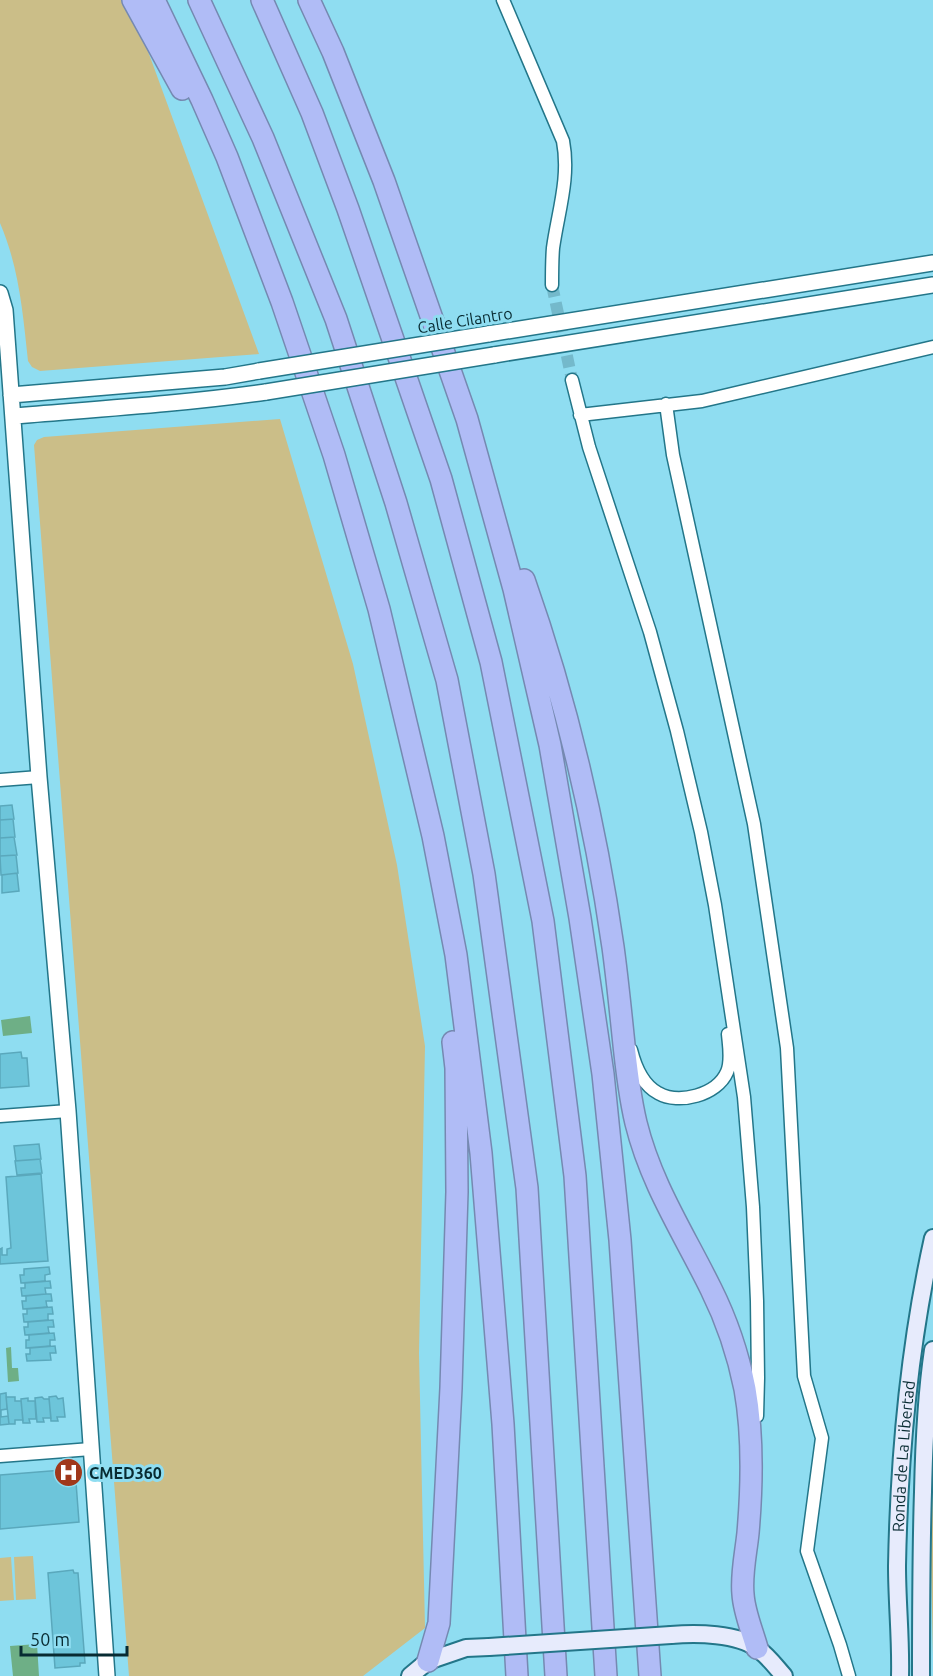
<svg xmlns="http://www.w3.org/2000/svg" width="933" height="1676" font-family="Ubuntu,sans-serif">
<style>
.green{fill:#cbbe88}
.water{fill:#6eaf86}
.building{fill:#6dc5da;stroke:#5aa8bc;stroke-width:1.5}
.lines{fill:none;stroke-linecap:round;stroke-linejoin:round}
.minor-tunnel{stroke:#74b9cb;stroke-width:12;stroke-dasharray:12 6;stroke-linecap:butt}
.minor-casing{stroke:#237689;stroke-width:15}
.tertiary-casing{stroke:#237689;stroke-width:18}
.secondary-casing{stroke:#237689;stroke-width:20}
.motorway-casing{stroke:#7589b1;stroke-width:24}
.minor{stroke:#fff;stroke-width:12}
.tertiary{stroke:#fff;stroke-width:15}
.secondary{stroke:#e7ebfc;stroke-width:16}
.motorway{stroke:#b0bcf6;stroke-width:21}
.tertiary-bridge-casing{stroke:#237689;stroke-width:18;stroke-linecap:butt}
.secondary-bridge-casing{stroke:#237689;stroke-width:20;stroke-linecap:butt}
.tertiary-bridge{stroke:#fff;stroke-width:15}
.secondary-bridge{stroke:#e7ebfc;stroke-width:16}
.labels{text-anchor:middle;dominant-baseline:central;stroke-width:6;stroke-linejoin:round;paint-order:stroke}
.street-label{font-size:16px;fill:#082b32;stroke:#8fddf1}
.poi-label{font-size:16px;font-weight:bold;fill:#082b32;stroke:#8fddf1;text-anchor:start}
</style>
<rect width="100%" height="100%" fill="#8fddf1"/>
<path class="green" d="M0,0h121l17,24 121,330 -219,17 -8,-4 -4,-6c-5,-47 -9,-94 -28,-138z
M280,419l73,245 44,201 28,181 -6,307 6,275 -62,48h-234l-95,-1231 3,-5 7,-3z
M933,1476v180l-2,-95z
M33,1556l3,43 -20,1 -2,-43z
M11,1557l3,43 -14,1v-43z"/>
<path class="water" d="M30,1016l2,17 -29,3 -2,-16z
M11,1347l1,21h6l1,13 -11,1 -2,-34z
M37,1644l2,32h-26l-3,-30z"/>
<path class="building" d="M12,805l2,14 -14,1v-14z
M13,819l2,18 -15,1v-18z
M14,837l3,18 -17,1v-18z
M16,855l2,18 -17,2 -1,-19z
M17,873l2,18 -17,2v-18z
M21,1052l1,6h5l2,28 -29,2v-34z
M39,1144l2,15 -25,2 -2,-15z
M40,1159l2,14 -25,2 -2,-14z
M41,1174l7,87 -48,3v-15l2,-1v7h5v-6l4,-1 -5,-71z
M49,1267l1,7 -5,1v6l-24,2 -1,-8h4v-6z
M50,1281l1,7h-6l1,6 -24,2 -1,-8h4v-5z
M46,1294h5l1,7h-6l1,6 -24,2 -1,-8h4v-5z
M52,1307l1,7h-5v6l-24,2 -1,-8h4v-5z
M53,1320l1,7h-6l1,6 -24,2 -1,-8h4v-5z
M54,1333l1,7h-5v6l-24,2v-8h3v-5z
M55,1346l1,7h-6l1,7 -24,1 -1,-7h4v-6z
M6,1393l1,16 -6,1v7l7,-1 1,8 -9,1v-31z
M56,1396l2,3 5,-1 2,19h-8l1,4h-7l-2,-24z
M6,1397h9v4h6l2,19h-8v4h-6z
M42,1397l2,2h5l2,19h-8l1,4h-7l-2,-24z
M28,1398v3h7l1,18h-7l1,4h-7l-2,-24z
M75,1469l4,53 -79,7v-54z
M73,1570l1,3h4l7,90h-5v3l-25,2 -7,-95z"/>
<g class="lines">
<path class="minor-tunnel" d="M552,285l20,95"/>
<defs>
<path id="minor" d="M503,0l60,141c7,37 -5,71 -10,107 -1,12 -1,25 -1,37
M572,380l17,67 61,185 27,99 24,101 14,73 29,192 9,110 4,94 1,77 -1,38
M666,404l7,51 81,369 33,224 17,328 18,62 -15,113 33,94 9,31
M580,415l122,-14 231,-54
M0,780l39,-3
M631,1050c4,16 12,35 27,43 21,12 59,2 69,-21 5,-11 2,-26 1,-38
M0,1116l68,-5
M0,1456l91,-7"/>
<path id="tertiary" d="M0,293l5,17 34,467 29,334 39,565
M488,334l445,-71
M494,355l439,-70
M11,395l214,-18 34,-6
M13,416c84,-7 169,-12 253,-24"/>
<g id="secondary">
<path d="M671,1635c25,-2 67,-2 87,14 10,7 18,18 26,27"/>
<path d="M410,1676l18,-15 38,-13 23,-1"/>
<path id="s1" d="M900,1676c1,-37 -3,-73 -3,-110 2,-110 12,-220 36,-328"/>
<path d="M921,1676c0,-61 0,-123 2,-184 1,-47 3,-95 10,-142"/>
</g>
<path id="motorway" d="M133,0l49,89
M154,0l48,100 25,57 55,145 52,153 45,154 54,227 23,119 25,198 22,271 14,252
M199,0l64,138 73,181 60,184 51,177 37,194 43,314 29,488
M262,0l50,113 36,96 93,270 50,183 52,259 32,255 31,500
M309,0l24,52 51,129 83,238 47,170 36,156 30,173 23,156 17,166 30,436
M524,580c42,119 71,242 89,367 4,29 7,59 10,88 3,30 6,59 13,88 15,61 48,111 75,166 16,32 27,65 34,100 8,45 7,98 3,144 -2,20 -7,41 -5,61 1,18 9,36 14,54
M428,1661l11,-38 12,-235 6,-196 -1,-124 -3,-26"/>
</defs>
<use href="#minor" class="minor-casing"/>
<use href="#tertiary" class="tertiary-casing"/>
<use href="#secondary" class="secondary-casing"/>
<use href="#motorway" class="motorway-casing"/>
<use href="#minor" class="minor"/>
<use href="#tertiary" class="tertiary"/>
<use href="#secondary" class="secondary"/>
<use href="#motorway" class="motorway"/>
<defs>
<path id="tertiary-bridge" d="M259,371l229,-37
M266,392l228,-37"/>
<path id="secondary-bridge" d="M489,1647l182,-12"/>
</defs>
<use href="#tertiary-bridge" class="tertiary-bridge-casing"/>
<use href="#secondary-bridge" class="secondary-bridge-casing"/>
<use href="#tertiary-bridge" class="tertiary-bridge"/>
<use href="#secondary-bridge" class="secondary-bridge"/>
</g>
<defs>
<symbol id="hospital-disc" viewBox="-11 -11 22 22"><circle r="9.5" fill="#a0381b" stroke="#8fddf1"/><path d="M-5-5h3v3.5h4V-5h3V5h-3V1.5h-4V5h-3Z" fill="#fff"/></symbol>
</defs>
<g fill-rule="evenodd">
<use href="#hospital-disc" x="52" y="1456" width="33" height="33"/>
</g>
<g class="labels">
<g class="street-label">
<text transform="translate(465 320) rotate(-9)">Calle Cilantro</text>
<text stroke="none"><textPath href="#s1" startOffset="220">Ronda de La Libertad</textPath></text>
</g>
<g class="poi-label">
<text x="89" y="1473">CMED360</text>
</g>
</g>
<path d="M21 1646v9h106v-9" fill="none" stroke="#082b32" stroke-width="3"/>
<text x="30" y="1646" font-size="18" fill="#082b32" stroke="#8fddf1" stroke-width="4.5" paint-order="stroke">50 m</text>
</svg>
